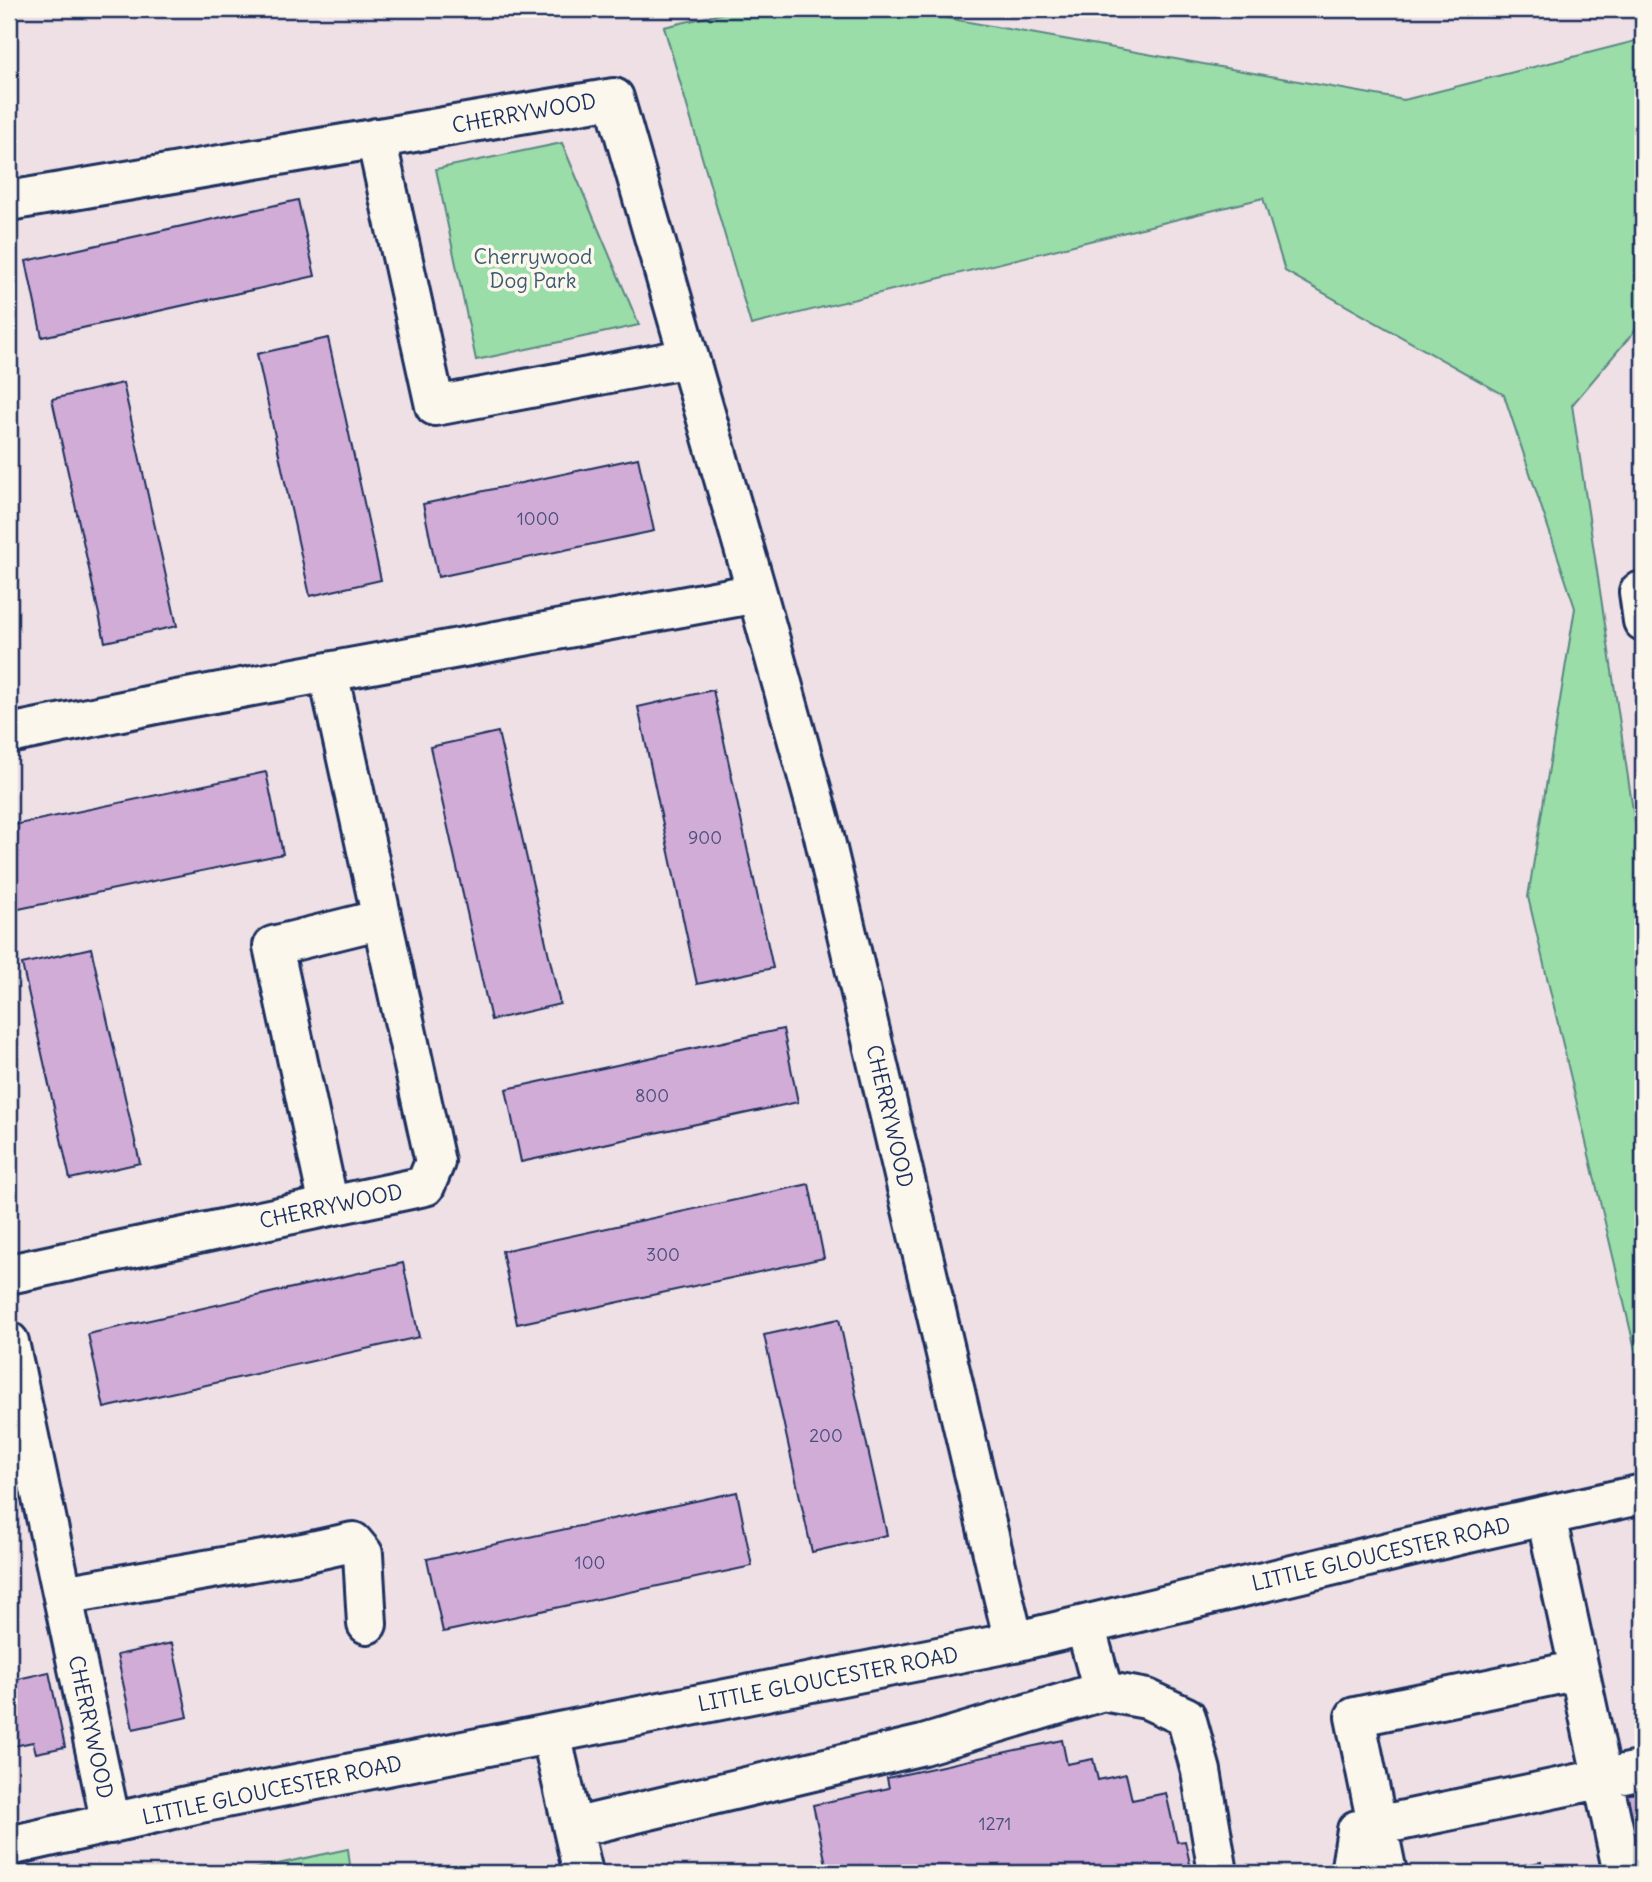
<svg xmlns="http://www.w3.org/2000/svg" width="1652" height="1882" font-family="Delius,sans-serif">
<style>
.green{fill:#9adda8;stroke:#5a8683;stroke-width:2}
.building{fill:#d1acd6;stroke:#1b2f5e;stroke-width:2}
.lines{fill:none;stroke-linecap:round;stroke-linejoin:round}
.minor-tunnel{stroke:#c4bdca;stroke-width:38;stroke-dasharray:38 19;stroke-linecap:butt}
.minor-casing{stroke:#1b2f5e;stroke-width:44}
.minor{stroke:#fbf7ec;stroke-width:38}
.labels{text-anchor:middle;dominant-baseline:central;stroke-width:7;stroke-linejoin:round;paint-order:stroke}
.number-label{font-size:18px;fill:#484e7c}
.street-label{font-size:21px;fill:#1b2f5e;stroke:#fbf7ec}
.park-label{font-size:21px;fill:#3b5a70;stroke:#fbf7ec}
</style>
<rect width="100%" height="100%" fill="#eee0e5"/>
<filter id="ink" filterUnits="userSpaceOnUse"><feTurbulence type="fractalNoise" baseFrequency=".0143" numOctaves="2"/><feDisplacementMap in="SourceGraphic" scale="14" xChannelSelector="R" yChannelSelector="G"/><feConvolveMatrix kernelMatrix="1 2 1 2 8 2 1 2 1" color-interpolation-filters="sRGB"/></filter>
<g filter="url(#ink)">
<path class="green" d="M741,9h155l508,91 239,-61v282l-71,84 71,472v506l-115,-486 47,-289 -71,-213 -219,-124 -22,-73 -512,127 -87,-298z
M562,143l77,182 -163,35 -40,-191z
M348,1849l3,24h-116z"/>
<path class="building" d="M298,200l17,76 -273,61 -16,-76z
M328,338l53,242 -71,16 -53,-242z
M123,383l54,243 -72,16 -53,-243z
M638,458l16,73 -216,46 -15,-73z
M713,690l60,278 -76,16 -59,-277z
M498,732l62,272 -69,16 -61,-273z
M266,772l17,82 -274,57v-85z
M91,948l49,215 -70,16 -48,-215z
M783,1029l15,73 -277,60 -15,-73z
M809,1184l15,74 -307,66 -15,-73z
M403,1263l16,74 -315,71 -16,-74z
M839,1319l48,216 -75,17 -48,-217z
M737,1492l15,74 -309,66 -16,-73z
M172,1643l16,74 -55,12 -16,-74z
M49,1672l16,75 -29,6 -3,-11 -24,5v-66z
M1062,1740l5,24 26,-5 5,21 28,-6 6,26 34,-7 11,49 8,-1 7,32h-364l-15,-68 76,-17 -2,-10z
M1643,1784v87l-18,-83z
M1541,1862l2,11h-64z"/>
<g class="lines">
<path class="minor-tunnel" d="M1635,1831l8,-2"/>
<defs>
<path id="minor" d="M376,138l59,268 254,-48
M9,201l605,-103 143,495 66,239 191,810
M1643,591l-4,1 4,29
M9,734l167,-34 581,-107
M329,1206l-56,-260 109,-27
M9,1274l416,-88 10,-24 -107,-490
M9,1342l102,482
M1546,1516l77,357
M63,1595l240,-42 50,-11 10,12 4,70
M1085,1625l18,66
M551,1734l32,139
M573,1828l350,-83 180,-54 44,8 39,18 15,54 17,102
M9,1846l191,-43 814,-161 445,-107 184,-41
M1350,1873l7,-43 286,-60
M1387,1873l-32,-156 224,-47"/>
</defs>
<use href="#minor" class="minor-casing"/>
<use href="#minor" class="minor"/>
</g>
</g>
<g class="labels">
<g class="number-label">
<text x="538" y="518">1000</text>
<text x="705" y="837">900</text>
<text x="652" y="1095">800</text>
<text x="663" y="1254">300</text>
<text x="826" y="1435">200</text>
<text x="590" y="1562">100</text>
<text x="995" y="1823">1271</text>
</g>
<g class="street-label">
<text transform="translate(524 113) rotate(-10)">CHERRYWOOD</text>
<text transform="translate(890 1116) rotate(77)">CHERRYWOOD</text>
<text transform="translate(331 1206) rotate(-12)">CHERRYWOOD</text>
<text transform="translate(1381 1554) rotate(-13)">LITTLE GLOUCESTER ROAD</text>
<text transform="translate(828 1679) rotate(-11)">LITTLE GLOUCESTER ROAD</text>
<text transform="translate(91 1727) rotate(78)">CHERRYWOOD</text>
<text transform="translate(272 1790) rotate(-12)">LITTLE GLOUCESTER ROAD</text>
</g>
<g class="park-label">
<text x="533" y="256">Cherrywood<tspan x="533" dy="24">Dog Park</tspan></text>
</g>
</g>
<rect width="1652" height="1882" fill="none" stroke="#fbf7ec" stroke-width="35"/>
<rect x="18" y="18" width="1617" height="1847" fill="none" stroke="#1b2f5e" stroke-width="2.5" filter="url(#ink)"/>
</svg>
